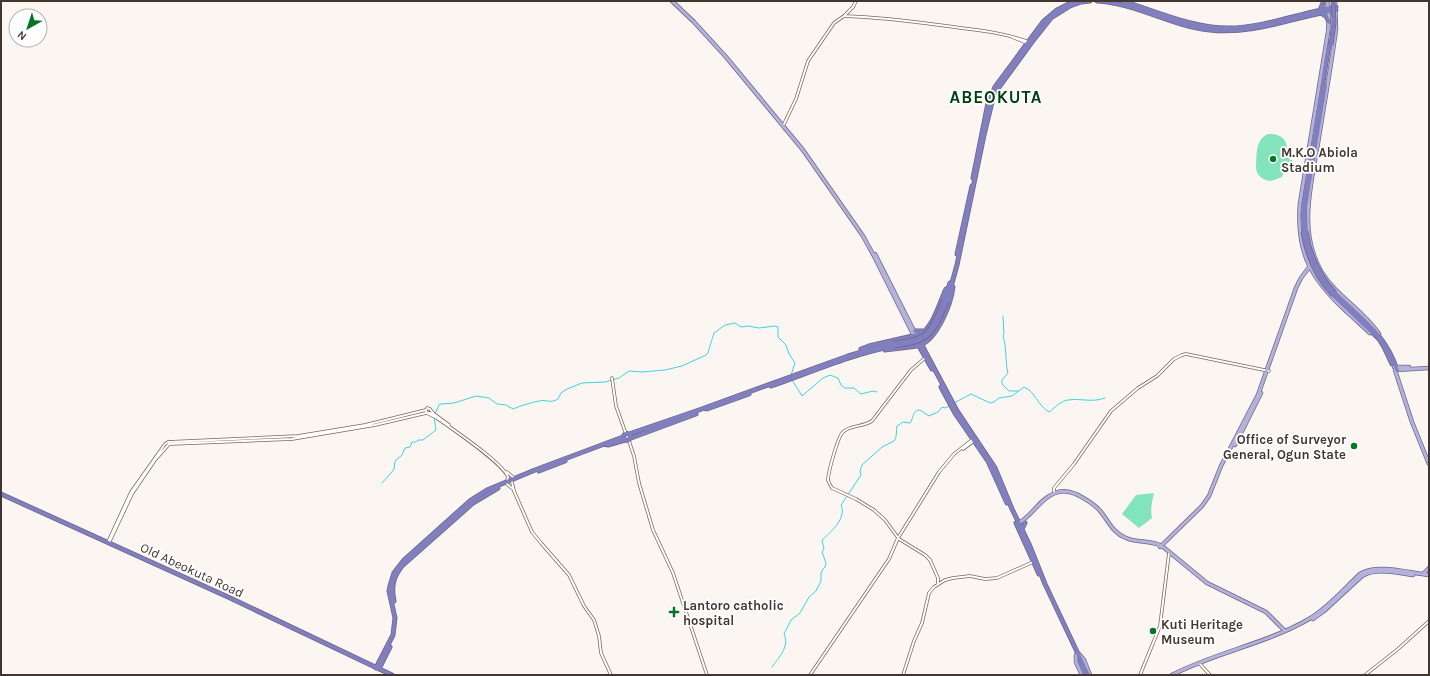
<svg xmlns="http://www.w3.org/2000/svg" width="1430" height="676" font-family="Karla,sans-serif">
<style>
.green{fill:#82e4bb}
.lines{fill:none;stroke-linecap:round;stroke-linejoin:round}
.stream{stroke:#3fd3df;stroke-width:1}
.minor-casing{stroke:#7e6758;stroke-width:3.5}
.major-casing{stroke:#6c668d;stroke-width:4.5}
.highway-casing{stroke:#6c668d;stroke-width:5}
.minor{stroke:#fff;stroke-width:2}
.major{stroke:#b4b2d9;stroke-width:3}
.highway{stroke:#827fbf;stroke-width:3.5}
.highway-bridge-casing{stroke:#6c668d;stroke-width:5;stroke-linecap:butt}
.highway-bridge{stroke:#827fbf;stroke-width:3.5}
.poi-dot{fill:#067427;stroke:#fff;stroke-width:1.5}
.labels{text-anchor:middle;dominant-baseline:central;stroke-width:3.5;stroke-linejoin:round;paint-order:stroke}
.poi-label{font-size:13px;font-weight:bold;fill:#423730;stroke:#fff;text-anchor:start}
.street-label{font-size:13px;fill:#423730;stroke:#fff}
.district-label{font-size:17px;font-weight:bold;letter-spacing:1px;fill:#00400f;stroke:#fff}
</style>
<rect width="100%" height="100%" fill="#fbf6f2"/>
<path class="green" d="M1268,134c11,-1 19,4 19,15l6,2v2h-3v2h3v2h-3v3h2v2h-2v2l2,1v1l-6,1 -4,10 -11,4c-8,-1 -15,-5 -15,-14 1,-13 -1,-27 12,-33z
M1154,493c-2,9 -4,17 -2,25l-13,10 -17,-14 14,-19z"/>
<g class="lines">
<path class="stream" d="M1003,316l1,18 -1,2c4,12 2,27 5,37l-6,7v4l7,7h9
M792,380l10,16 21,-18 7,-3 8,3 3,7 4,3h9l7,6 12,-3 4,1
M954,403l17,-9 19,9 4,-1 5,-4 13,-2 12,-9c11,4 14,19 25,25 6,-4 11,-11 19,-12 13,-2 24,3 37,-2
M435,414l4,-9 2,-1 13,-1 22,-7 13,2 8,6 9,1 7,4c9,-4 17,-6 26,-8 7,-2 11,3 19,-2l3,-6 6,-4 15,-6 23,-1 14,-4 10,-7 13,1 23,-2 17,-4 24,-11 2,-2c1,-5 4,-13 6,-20l11,-8 10,-2 6,4 7,-1 11,2 16,-2 3,1v10l8,8 3,9 6,9 -4,12
M382,483l9,-10 3,-4 1,-8 7,-6 3,-7 5,-1 2,-5h4l2,-2h5l13,-10 -2,-13
M772,667c7,-10 18,-21 12,-33l7,-14 9,-7 9,-16 7,-6 5,-10v-8l2,-4 2,-2 1,-4 -4,-11 2,-3 -2,-9c9,-8 25,-22 19,-35l20,-30 -1,-4 2,-6 20,-18 12,-6 2,-4 1,-11 6,-4 7,1c4,-5 2,-13 10,-13l9,6 9,-4 4,-5 3,1 4,-2"/>
<defs>
<path id="minor" d="M844,16l9,-9 3,-6
M1012,37l15,6
M784,124l12,-25 12,-38 26,-38 10,-7c37,1 73,6 110,11 25,3 51,6 75,15
M925,358l-14,12 -39,51c-9,6 -22,4 -29,11 -5,4 -15,41 -15,48 1,3 2,5 4,8l24,11 18,11 11,10 14,19 26,16 5,5 8,18v6
M612,378l4,28 10,28
M429,413l5,1 -4,-5 -3,-1 -1,3 1,2 10,5c15,11 65,44 71,59l-1,4
M434,414l15,11
M629,441l5,15 5,27 14,47 20,43 34,102
M963,449l11,-8
M507,472l7,6
M512,482l2,9 18,41 9,11 28,32 15,31 10,14 5,16 2,17 10,22
M507,484l6,5
M1054,493v-5l20,-24 37,-53 27,-23 19,-12 17,-17 8,-4 4,-1 83,17
M108,542l23,-50 34,-48 3,-2 130,-6 67,-11 61,-15
M109,543l23,-49 23,-34 14,-16 123,-5 83,-14 51,-12
M1200,664l10,11
M810,675l79,-116 9,-21 41,-66 15,-18 19,-15
M903,675l11,-34 8,-18 7,-30 5,-6 11,-7 8,-2 17,-2 15,3 12,-1 36,-16
M1140,675l20,-49 9,-73
M1365,675l33,-26 31,-28"/>
<path id="major" d="M672,1l22,21 32,35 77,93 60,86 11,20 40,80
M1327,1l2,16 -1,15 -28,171c-4,50 11,76 47,109 8,7 15,14 23,21
M1335,1l1,28c-5,38 -12,76 -18,114 -7,43 -20,88 3,128 15,25 42,39 58,63
M875,254l40,79
M1394,367h15
M1429,368l-34,2 17,52 17,42
M1235,445l26,-52
M1017,524c15,-7 22,-25 38,-31 7,-3 14,-2 21,1 9,5 18,9 25,18 8,10 12,21 25,26 11,5 24,2 36,8l45,37 59,29 19,19
M1160,547l42,-41 7,-10 12,-30 37,-71 38,-107 5,-10 9,-12
M1423,574l6,-6
M1313,619l11,-8 38,-35c14,-9 35,-3 51,-1
M1079,654l5,6 6,15
M1076,655v7l6,13
M1172,675c44,-23 94,-31 137,-56 19,-11 35,-30 51,-45 17,-11 49,-1 69,1"/>
<path id="highway" d="M1097,1c40,2 74,25 113,29 43,5 84,-13 126,-20
M1122,1c34,10 69,27 106,27 36,0 72,-15 108,-21
M1320,10l4,-9
M1321,13l5,3 3,6
M973,178l15,-75 7,-16 48,-65 14,-12 18,-9
M1306,231l-1,-23 20,-122
M1303,232l-1,-17 2,-14 25,-157
M957,254l15,-68
M1335,293c26,26 50,40 62,77
M1333,295l46,44 5,8 8,17
M944,300l6,-17
M947,301l10,-36 27,-130 10,-41 38,-52 19,-24 19,-12 11,-4 9,-1
M915,331h10
M917,336l40,75 38,57 17,41 17,35 16,40 43,91
M914,337l18,32
M861,349l8,-3 52,-12c13,-9 18,-30 25,-45
M885,350c12,-2 24,-2 35,-5 17,-6 31,-41 33,-58
M771,386c40,-14 81,-32 123,-40
M941,387l14,26 33,48 19,42
M707,409l42,-15
M623.5 437a3.5 3.5 0 1 1 7 0a3.5 3.5 0 1 1-7 0Z
M629,434l70,-24 149,-54 45,-13
M631,438l65,-24
M608,445l17,-5
M539,471l26,-10
M1,494l227,103 164,78
M1016,523l23,51
M1022,529l3,-6
M394,601c-3,-14 -1,-24 8,-35l71,-63 25,-15
M1080,663l5,12
M376,668l17,-33 2,-17 -6,-27 1,-5 4,-13 10,-13 67,-60 16,-10 48,-20 88,-33
M379,669l11,-22"/>
</defs>
<use href="#minor" class="minor-casing"/>
<use href="#major" class="major-casing"/>
<use href="#highway" class="highway-casing"/>
<use href="#minor" class="minor"/>
<use href="#major" class="major"/>
<use href="#highway" class="highway"/>
<defs>
<path id="highway-bridge" d="M1331,45l3,-22 -1,-22
M1306,231c3,24 13,44 29,62
M1303,232c4,24 13,45 30,63
M893,343c9,-1 20,-2 28,-6 12,-6 18,-26 23,-37
M894,346c37,-5 39,-12 53,-45"/>
</defs>
<use href="#highway-bridge" class="highway-bridge-casing"/>
<use href="#highway-bridge" class="highway-bridge"/>
</g>
<g class="poi-dot">
<circle cx="1273" cy="159" r="4"/>
<circle cx="1354" cy="446" r="4"/>
<path d="M672 606h4v4h4v4h-4v4h-4v-4h-4v-4h4z"/>
<circle cx="1153" cy="631" r="4"/>
</g>
<g class="labels">
<g class="poi-label">
<text x="1281" y="152">M.K.O Abiola<tspan x="1281" dy="15">Stadium</tspan></text>
<text x="1346" y="439" text-anchor="end">Office of Surveyor<tspan x="1346" dy="15">General, Ogun State</tspan></text>
<text x="683" y="605">Lantoro catholic<tspan x="683" dy="15">hospital</tspan></text>
<text x="1161" y="624">Kuti Heritage<tspan x="1161" dy="15">Museum</tspan></text>
</g>
<g class="street-label">
<text transform="translate(192 570) rotate(25)">Old Abeokuta Road</text>
</g>
<g class="district-label">
<text x="996" y="97">ABEOKUTA</text>
</g>
</g>
<rect width="1430" height="676" fill="none" stroke="#423730" stroke-width="4"/>
<g transform="translate(28 28) rotate(219)"><circle r="19" fill="#ffffff" stroke="#b3afac"/>
<path d="M0-3L7 15L0 10L-7 15Z" fill="#067427"/>
<text y="-6" font-size="11" font-weight="bold" text-anchor="middle" fill="#423730">N</text>
</g>
</svg>
